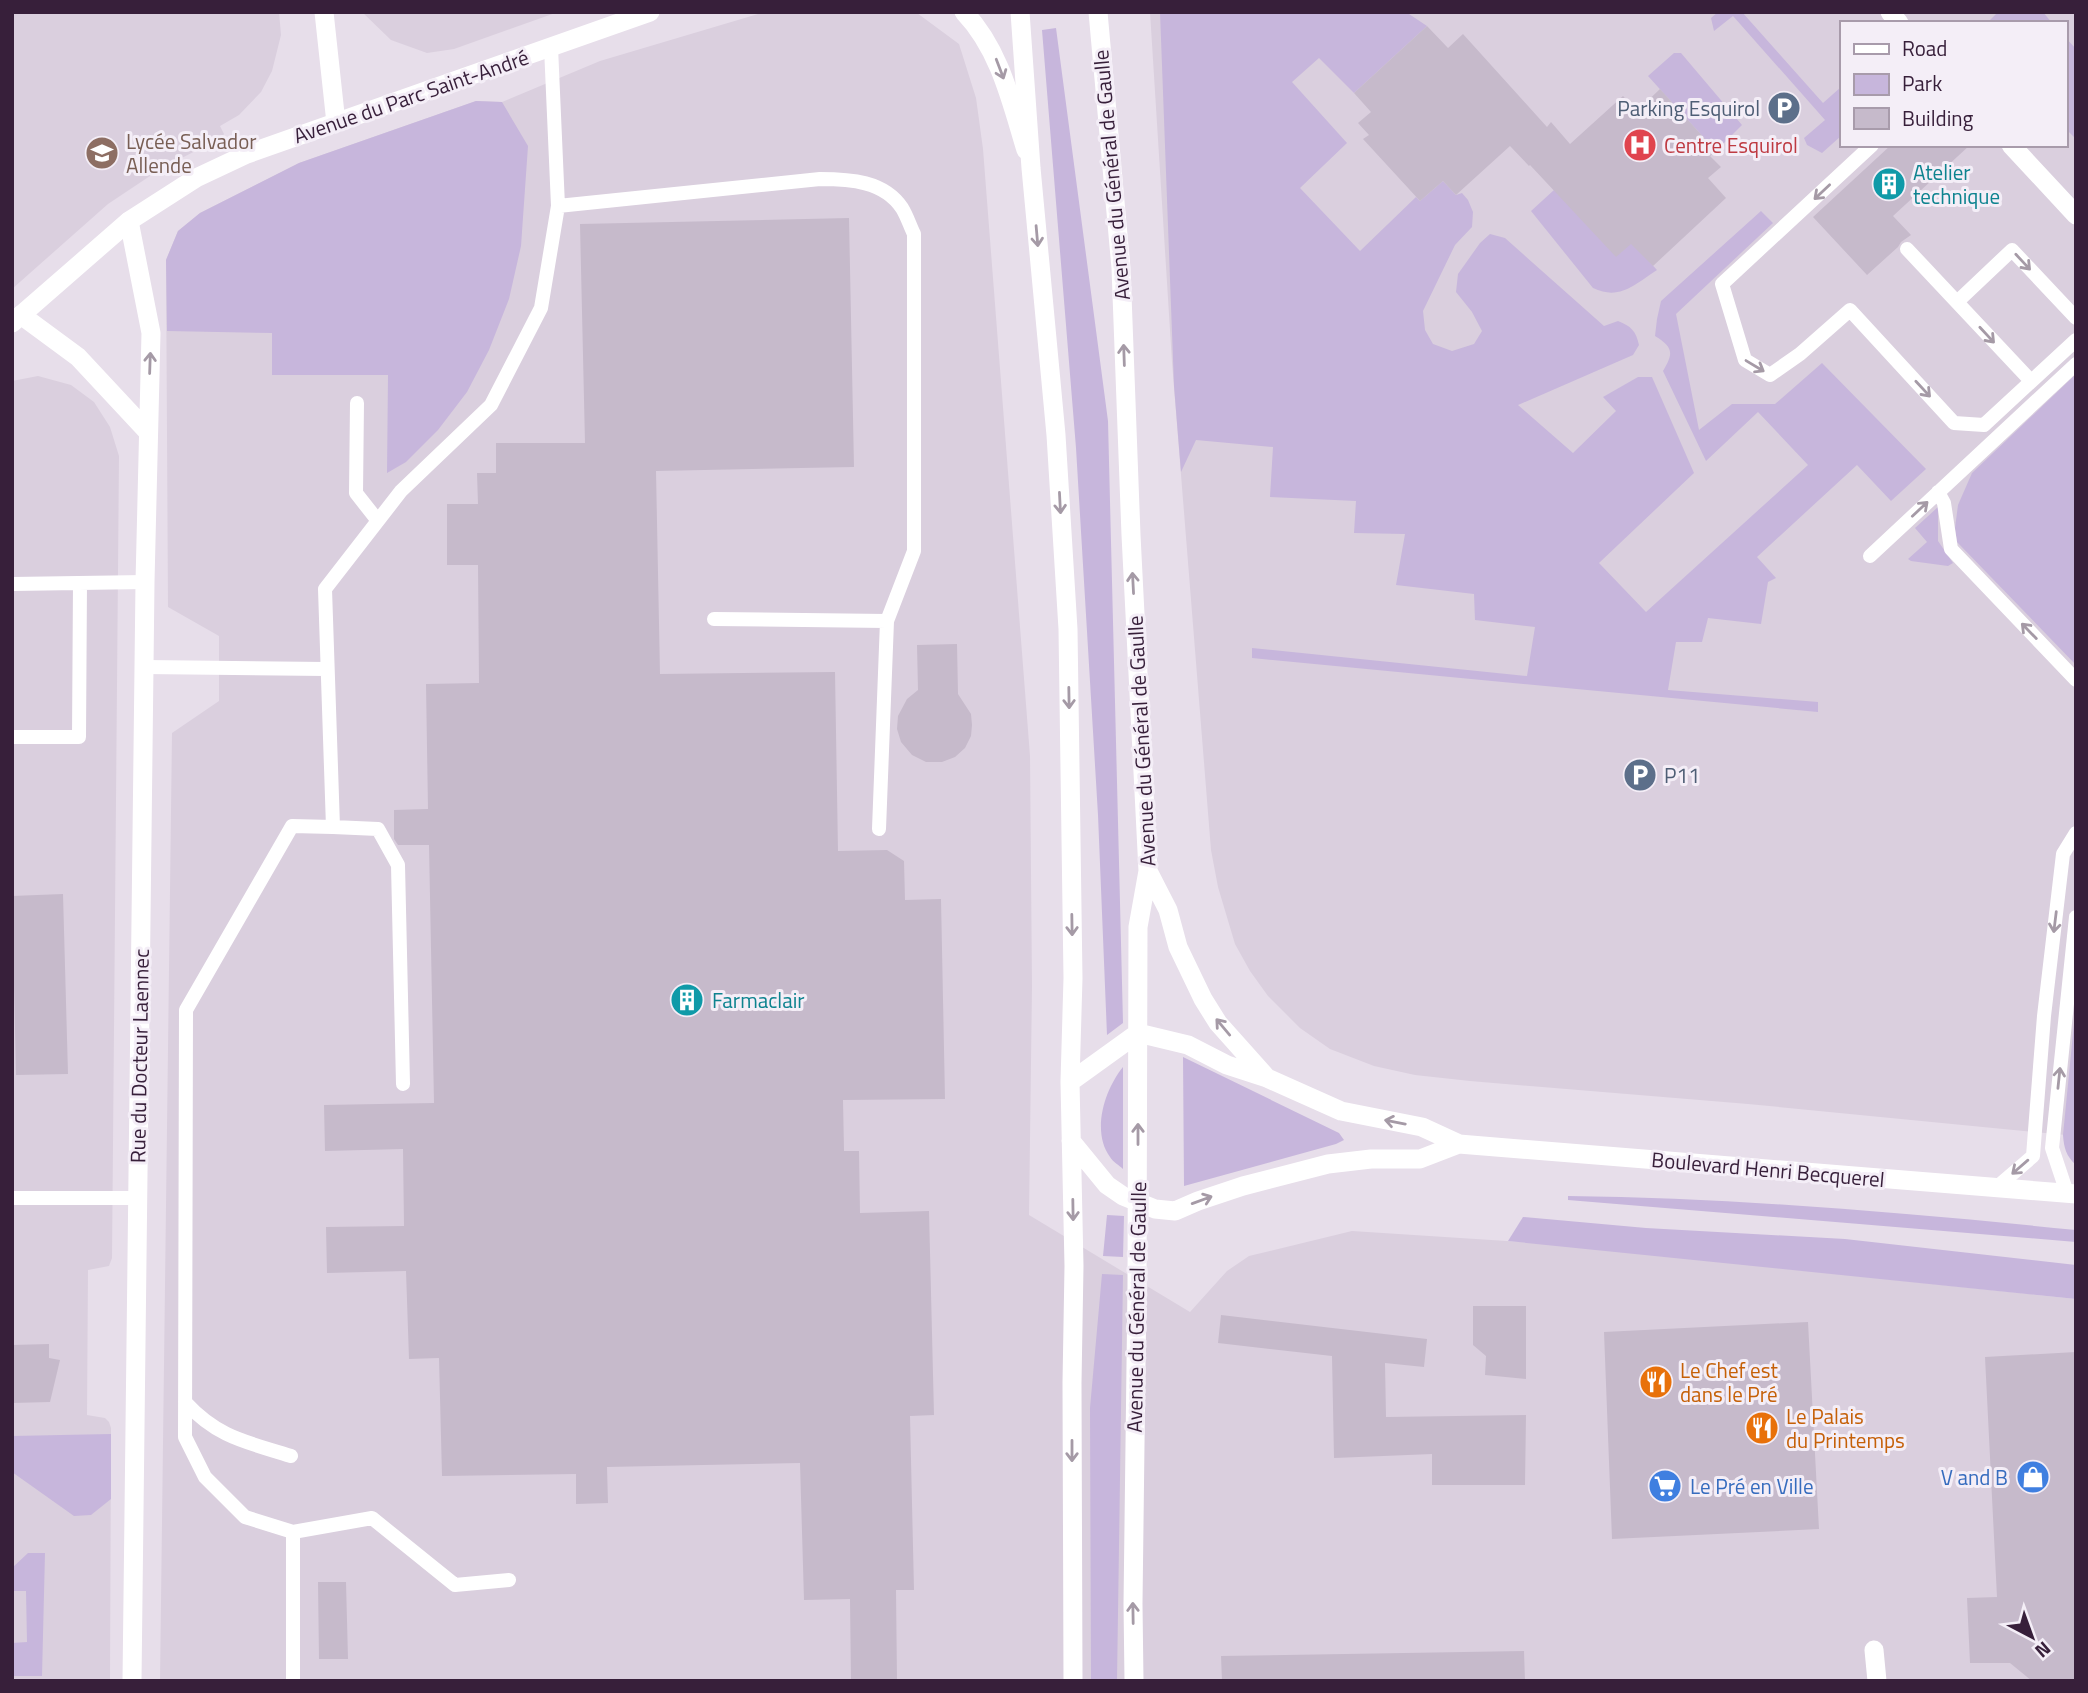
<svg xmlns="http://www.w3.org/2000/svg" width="2088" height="1693" font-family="'Titillium Web',sans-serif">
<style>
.built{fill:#dacfde;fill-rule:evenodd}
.green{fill:#c7b6dc}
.building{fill:#c6bacb}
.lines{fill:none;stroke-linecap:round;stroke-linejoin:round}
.service{stroke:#fff;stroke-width:14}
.minor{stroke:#fff;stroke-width:19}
.tertiary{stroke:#fff;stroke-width:19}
.secondary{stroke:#fff;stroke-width:19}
.oneway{stroke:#a59aa6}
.labels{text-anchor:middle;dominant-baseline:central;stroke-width:6;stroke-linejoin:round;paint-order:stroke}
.street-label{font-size:21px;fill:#371f3a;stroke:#f4eef7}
.service-label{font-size:21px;fill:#4e5e75;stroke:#f4eef7;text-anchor:end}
.education-label{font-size:21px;fill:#785e54;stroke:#f4eef7;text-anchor:start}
.health-label{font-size:21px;fill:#be3a42;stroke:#f4eef7;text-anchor:start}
.culture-label{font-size:21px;fill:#0d838f;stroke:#f4eef7;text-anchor:start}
.food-label{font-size:21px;fill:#c56008;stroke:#f4eef7;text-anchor:start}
.shop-label{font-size:21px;fill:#366cbe;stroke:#f4eef7;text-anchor:end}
</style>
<rect width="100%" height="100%" fill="#e7deea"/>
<path class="built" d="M12,12h267l2,23 -9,36 -11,21 -22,23 -19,11 4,8 -3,4 -59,30 -54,36 -96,85z
M362,12h196l-104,37 -27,4 -36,-13z
M765,12l152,1 42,31 17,54 7,51 47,607 2,230 -3,229 161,97 37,-41 22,-15 103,-25 199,13 525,55v382h-1916l12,-948 47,-32v-65l-51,-29 -2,-347 12,-29 22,-18 99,-50 177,-62 26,1 98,-41z
M1150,12h926v1124l-328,-32 -278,-23 -55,-6 -41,-9 -44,-17 -30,-21 -32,-32 -18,-25 -15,-27 -17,-57 -7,-37 -39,-488zM1841,23h224v122h-224z
M38,376l33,9 23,17 16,25 9,29 -7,802 -3,8 -21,4 -1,145 18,3 4,4 2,6 -1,253h-98v-1300z"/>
<path class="green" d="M1160,12h246l21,14 -73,67 -35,-35 -27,24 55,61 -47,45 60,63 56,-54 4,4 23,-20 13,14 6,-2 6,7 5,12 -1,15 -17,18 -32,66 2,19 8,14 19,7 22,-7 8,-13 -10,-19 -16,-20 2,-18 22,-31 10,-9 15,4 99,88 14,-5c13,5 18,10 21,24l-6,10 -115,50 55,48 43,-42 -13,-14 35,-20h14l42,96 -95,90 47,49 162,-147 -50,-53 -52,49 -43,-90c11,-18 10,-24 -8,-35l2,-17 4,-18 100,-90 12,12 -97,91 23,116 33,-26h43l47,-41 104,106 -35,32 -34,-36 -100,92 19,21 -8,4 -7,42 -53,-6 -6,24h-26l-8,48 150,12v10l-566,-54v-10l275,28 8,-49 -60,-7 -1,-26 -78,-9 9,-51 -51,-1 2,-32 -86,-4 3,-50 -77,-7 -15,32 -7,-86z
M1718,12h24l81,91 18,-16v49l-19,17 -15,-8 -3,-7 21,-18 -92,-104 -19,15 -3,-13z
M1998,12h45l9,11h-65z
M1056,28l52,393 15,602 -16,12 -9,-220 -22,-367 -34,-418z
M2065,37l11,12v90l-11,-11z
M1674,53h7l61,72 -26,26 -68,-75z
M476,101l26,1 26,44 -7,100 -12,53 -20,51 -22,42 -29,38 -32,32 -19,11 1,-98h-116v-42l-105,-2 -1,-71 12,-29 22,-18 99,-50z
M1554,190l78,53 25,27c-22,14 -37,31 -64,18l-62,-77z
M2076,374v291l-119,-123 -2,-14 3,-23 14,-32z
M1938,507v34l15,22 -5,3 -37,-5 -3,-2 19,-17 -12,-14z
M2076,1003v162c-10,-9 -12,-17 -13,-30z
M1183,1057l156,76 5,7 -8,4 -152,42z
M1123,1067v102c-4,-4 -10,-7 -13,-12 -19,-26 -5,-68 13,-90z
M1568,1196c170,2 339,17 508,34v12l-508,-42z
M1107,1215l17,1 -1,41 -20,-1z
M1523,1217l123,11 199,11 231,26v34l-568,-58z
M1102,1274l21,1 -6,406h-26l-1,-273z
M111,1434v65l-20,16 -17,1 -62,-44v-36z
M28,1553h17l-3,123h-30v-33l15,-1 -1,-51h-14v-23z"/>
<path class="building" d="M1427,26l21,22 15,-14 84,93 4,-5 19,22 53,-48 14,15 23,-22 56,62 -6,5 11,11 -13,11 18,20 -73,68 -22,-22 -15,13 -86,-92 -1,1 -19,-20 -54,49 -13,-14 -23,20 -57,-62 6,-4 -11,-12 13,-11 -17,-19z
M1891,145h79l-77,71 18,19 -10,7 -3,5 -31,28 -54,-58z
M849,218l5,249 -198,4 4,203 175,-2 3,179 49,-1 17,11 1,39 36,-1 4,200 -102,1 1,51h15l1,62 69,-2 5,204 -24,1 4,174h-18l1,91h-46l-1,-82 -46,1 -4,-137 -193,4 1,36 -32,1v-30l-134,2 -3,-118 -30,1 -3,-88 -79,2 -1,-46 78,-1 -1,-77 -78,2 -1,-46 110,-2 -5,-258h-31l-4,-6v-29l34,-1 -2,-125 53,-1 -1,-118h-31v-61h31l-1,-31h19v-30h89l-5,-219z
M957,644l1,50 13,20 1,11 -1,11 -6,12 -10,9 -13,5h-16l-14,-7 -11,-13 -4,-13 1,-13 9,-17 11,-9 -1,-45z
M63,894l5,180 -52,1 -4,-179z
M1473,1306h53v73l-41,-4 1,-19 -13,-11z
M1221,1315l206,24 -3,28 -39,-4 1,54 140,-2 -1,70h-93v-31l-98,4 -2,-102 -114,-13z
M1808,1322l11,207 -207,10 -8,-207z
M49,1344v14l11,2 -10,42 -38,1v-58z
M2076,1352v329h-44l-22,-18h-40l-3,-65 30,-1 -12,-240z
M318,1582h28l2,77h-29z
M1524,1651l1,30h-303l-1,-25z"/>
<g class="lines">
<path class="service" d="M1872,145l-150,139 23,76 25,15 30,-21 50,-44 104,113 30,2 92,-85
M558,206l262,-27c30,0 64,2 82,29 5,8 8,18 12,26v317l-27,70 -8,208
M1907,249l124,132
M1957,302l55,-52 64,68
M357,403l-1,90 22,28
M1938,492l6,11 7,46 125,131
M1870,556l206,-192
M12,584l133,-2
M714,619l173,2
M144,667l182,2
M12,737h67l1,-154
M333,827l45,2 20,36 5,219
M1997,1187l36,-31 11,-140 19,-162 13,-21
M2067,1193l-15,-45 24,-231
M12,1198h126
M185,1402c33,36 62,40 106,54
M293,1532l79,-14 83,67 54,-5
M293,1681v-149l-48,-15 -40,-40 -20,-40 1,-427 106,-184 41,1 -8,-238 76,-98 90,-86 50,-97 17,-102 -7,-159"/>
<path class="minor" d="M324,12l12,111
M129,221l22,112 -6,249 -13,1099
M21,315l57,42 69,74
M1874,1650l3,31"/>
<path class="tertiary" d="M964,12c36,38 47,89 62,138
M1890,12l9,11
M2011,145l65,70
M12,323l117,-102 67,-43 51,-24 403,-142"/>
<path class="secondary" d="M1020,12l11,156 25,267 12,194 5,349 -3,104 4,184 -2,117 1,298
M1098,12l23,256 10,267 17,336 -10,56 -1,358 -4,319 1,77
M1148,871l20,39 10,37 25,52 15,24 49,55
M1070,1082l68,-49 50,12 39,20 40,13 74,33 81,16 37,17 617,50
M1071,1141l36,44 16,11 32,13 20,2 23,-10 45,-15 85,-22 43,-5h49l39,-15"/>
</g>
<defs><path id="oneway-shaft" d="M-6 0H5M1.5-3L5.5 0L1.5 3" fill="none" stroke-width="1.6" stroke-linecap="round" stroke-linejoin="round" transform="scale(1.75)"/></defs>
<g class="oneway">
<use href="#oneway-shaft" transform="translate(1000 69) rotate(69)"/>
<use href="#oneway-shaft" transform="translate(1822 192) rotate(137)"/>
<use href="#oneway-shaft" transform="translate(1037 236) rotate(85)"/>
<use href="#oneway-shaft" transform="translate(2023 262) rotate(47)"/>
<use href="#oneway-shaft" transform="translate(1987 335) rotate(47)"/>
<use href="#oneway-shaft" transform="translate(1124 355) rotate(-92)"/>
<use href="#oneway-shaft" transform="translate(150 363) rotate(-88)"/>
<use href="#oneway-shaft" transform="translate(1755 366) rotate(31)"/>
<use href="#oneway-shaft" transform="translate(1923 389) rotate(47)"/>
<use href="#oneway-shaft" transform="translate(1060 503) rotate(87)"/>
<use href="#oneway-shaft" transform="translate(1920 509) rotate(-43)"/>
<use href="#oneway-shaft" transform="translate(1133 583) rotate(-93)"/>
<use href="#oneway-shaft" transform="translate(2029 631) rotate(-134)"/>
<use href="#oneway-shaft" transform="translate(1069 698) rotate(89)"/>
<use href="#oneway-shaft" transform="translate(2055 922) rotate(97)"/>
<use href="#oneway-shaft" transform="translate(1072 925) rotate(89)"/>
<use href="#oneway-shaft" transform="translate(1223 1027) rotate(-130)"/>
<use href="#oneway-shaft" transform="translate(2059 1078) rotate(-84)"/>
<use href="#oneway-shaft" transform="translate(1395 1122) rotate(-169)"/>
<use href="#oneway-shaft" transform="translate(1138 1134) rotate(-90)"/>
<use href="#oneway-shaft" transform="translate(2020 1167) rotate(139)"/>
<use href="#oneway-shaft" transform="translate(1202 1200) rotate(-20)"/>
<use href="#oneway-shaft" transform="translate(1073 1210) rotate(89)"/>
<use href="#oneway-shaft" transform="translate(1072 1451) rotate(90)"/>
<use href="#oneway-shaft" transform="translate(1133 1613) rotate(-91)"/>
</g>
<defs>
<symbol id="parking-disc" viewBox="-11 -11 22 22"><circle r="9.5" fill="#5c6f8a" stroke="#f4eef7"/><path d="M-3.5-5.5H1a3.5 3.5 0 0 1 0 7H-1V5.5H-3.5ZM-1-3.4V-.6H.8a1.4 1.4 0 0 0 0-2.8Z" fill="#fff"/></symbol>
<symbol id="hospital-disc" viewBox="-11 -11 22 22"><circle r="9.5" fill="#e0444e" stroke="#f4eef7"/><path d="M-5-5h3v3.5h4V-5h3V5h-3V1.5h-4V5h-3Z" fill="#fff"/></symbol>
<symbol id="school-disc" viewBox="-11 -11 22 22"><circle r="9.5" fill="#8d6e63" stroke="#f4eef7"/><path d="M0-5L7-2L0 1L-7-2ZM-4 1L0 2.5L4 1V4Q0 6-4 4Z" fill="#fff"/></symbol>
<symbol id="building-disc" viewBox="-11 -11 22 22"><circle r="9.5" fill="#0f9aa8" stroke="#f4eef7"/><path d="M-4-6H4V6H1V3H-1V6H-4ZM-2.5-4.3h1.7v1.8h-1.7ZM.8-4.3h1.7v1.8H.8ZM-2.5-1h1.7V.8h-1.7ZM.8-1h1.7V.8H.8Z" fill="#fff"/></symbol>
<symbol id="restaurant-disc" viewBox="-11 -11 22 22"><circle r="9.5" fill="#e8710a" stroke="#f4eef7"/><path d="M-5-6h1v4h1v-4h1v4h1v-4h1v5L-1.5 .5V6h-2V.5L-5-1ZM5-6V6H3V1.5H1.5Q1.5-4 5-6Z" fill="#fff"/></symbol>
<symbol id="shop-disc" viewBox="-11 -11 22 22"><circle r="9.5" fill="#3f7fe0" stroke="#f4eef7"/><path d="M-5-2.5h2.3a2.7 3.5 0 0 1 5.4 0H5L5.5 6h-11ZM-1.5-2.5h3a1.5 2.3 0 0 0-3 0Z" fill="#fff"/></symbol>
<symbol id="supermarket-disc" viewBox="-11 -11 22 22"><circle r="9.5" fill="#3f7fe0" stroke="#f4eef7"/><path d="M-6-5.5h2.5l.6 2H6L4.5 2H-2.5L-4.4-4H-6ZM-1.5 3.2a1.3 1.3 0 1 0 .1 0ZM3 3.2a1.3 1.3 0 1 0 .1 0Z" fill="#fff"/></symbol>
</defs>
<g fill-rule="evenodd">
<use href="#parking-disc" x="1765" y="89" width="38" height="38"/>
<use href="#hospital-disc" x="1621" y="126" width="38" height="38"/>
<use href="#school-disc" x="83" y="134" width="38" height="38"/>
<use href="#building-disc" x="1870" y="165" width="38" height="38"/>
<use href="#parking-disc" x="1621" y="756" width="38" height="38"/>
<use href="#building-disc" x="668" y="981" width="38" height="38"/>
<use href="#restaurant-disc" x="1637" y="1363" width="38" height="38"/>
<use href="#restaurant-disc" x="1743" y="1409" width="38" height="38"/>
<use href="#shop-disc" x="2014" y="1458" width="38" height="38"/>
<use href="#supermarket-disc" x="1646" y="1467" width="38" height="38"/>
</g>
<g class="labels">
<g class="street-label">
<text transform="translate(411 96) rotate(-19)">Avenue du Parc Saint-André</text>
<text transform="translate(1111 175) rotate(-95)">Avenue du Général de Gaulle</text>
<text transform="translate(1141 741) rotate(-93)">Avenue du Général de Gaulle</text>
<text transform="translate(139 1056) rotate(-89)">Rue du Docteur Laennec</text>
<text transform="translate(1768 1169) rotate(5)">Boulevard Henri Becquerel</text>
<text transform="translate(1136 1307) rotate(-89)">Avenue du Général de Gaulle</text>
</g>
<g class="service-label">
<text x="1760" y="108">Parking Esquirol</text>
<text x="1664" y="775" text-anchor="start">P11</text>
</g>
<g class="education-label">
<text x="126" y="141">Lycée Salvador<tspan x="126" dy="24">Allende</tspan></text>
</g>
<g class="health-label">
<text x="1664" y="145">Centre Esquirol</text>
</g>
<g class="culture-label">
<text x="1913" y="172">Atelier<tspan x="1913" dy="24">technique</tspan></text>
<text x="712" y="1000">Farmaclair</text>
</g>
<g class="food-label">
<text x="1680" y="1370">Le Chef est<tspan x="1680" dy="24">dans le Pré</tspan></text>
<text x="1786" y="1416">Le Palais<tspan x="1786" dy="24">du Printemps</tspan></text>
</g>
<g class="shop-label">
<text x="2008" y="1477">V and B</text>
<text x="1690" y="1486" text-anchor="start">Le Pré en Ville</text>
</g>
</g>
<rect width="2088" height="1693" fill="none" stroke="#371f3a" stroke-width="28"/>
<rect x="1840" y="21" width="228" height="126" fill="#f4eef7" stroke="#a89bab" stroke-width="2"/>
<rect x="1854" y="44" width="35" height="10" fill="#ffffff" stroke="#a89bab" stroke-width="2"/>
<text x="1902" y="56" font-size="21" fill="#371f3a">Road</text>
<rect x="1854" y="74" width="35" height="21" fill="#c7b6dc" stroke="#a89bab" stroke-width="2"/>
<text x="1902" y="91" font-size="21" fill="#371f3a">Park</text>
<rect x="1854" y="108" width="35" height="21" fill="#c6bacb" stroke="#a89bab" stroke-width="2"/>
<text x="1902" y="126" font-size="21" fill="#371f3a">Building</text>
<g transform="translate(2032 1637) rotate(139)" stroke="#f4eef7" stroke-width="5" paint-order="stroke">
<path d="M0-5L12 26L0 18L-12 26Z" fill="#371f3a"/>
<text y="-10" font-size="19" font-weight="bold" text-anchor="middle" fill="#371f3a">N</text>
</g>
</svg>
